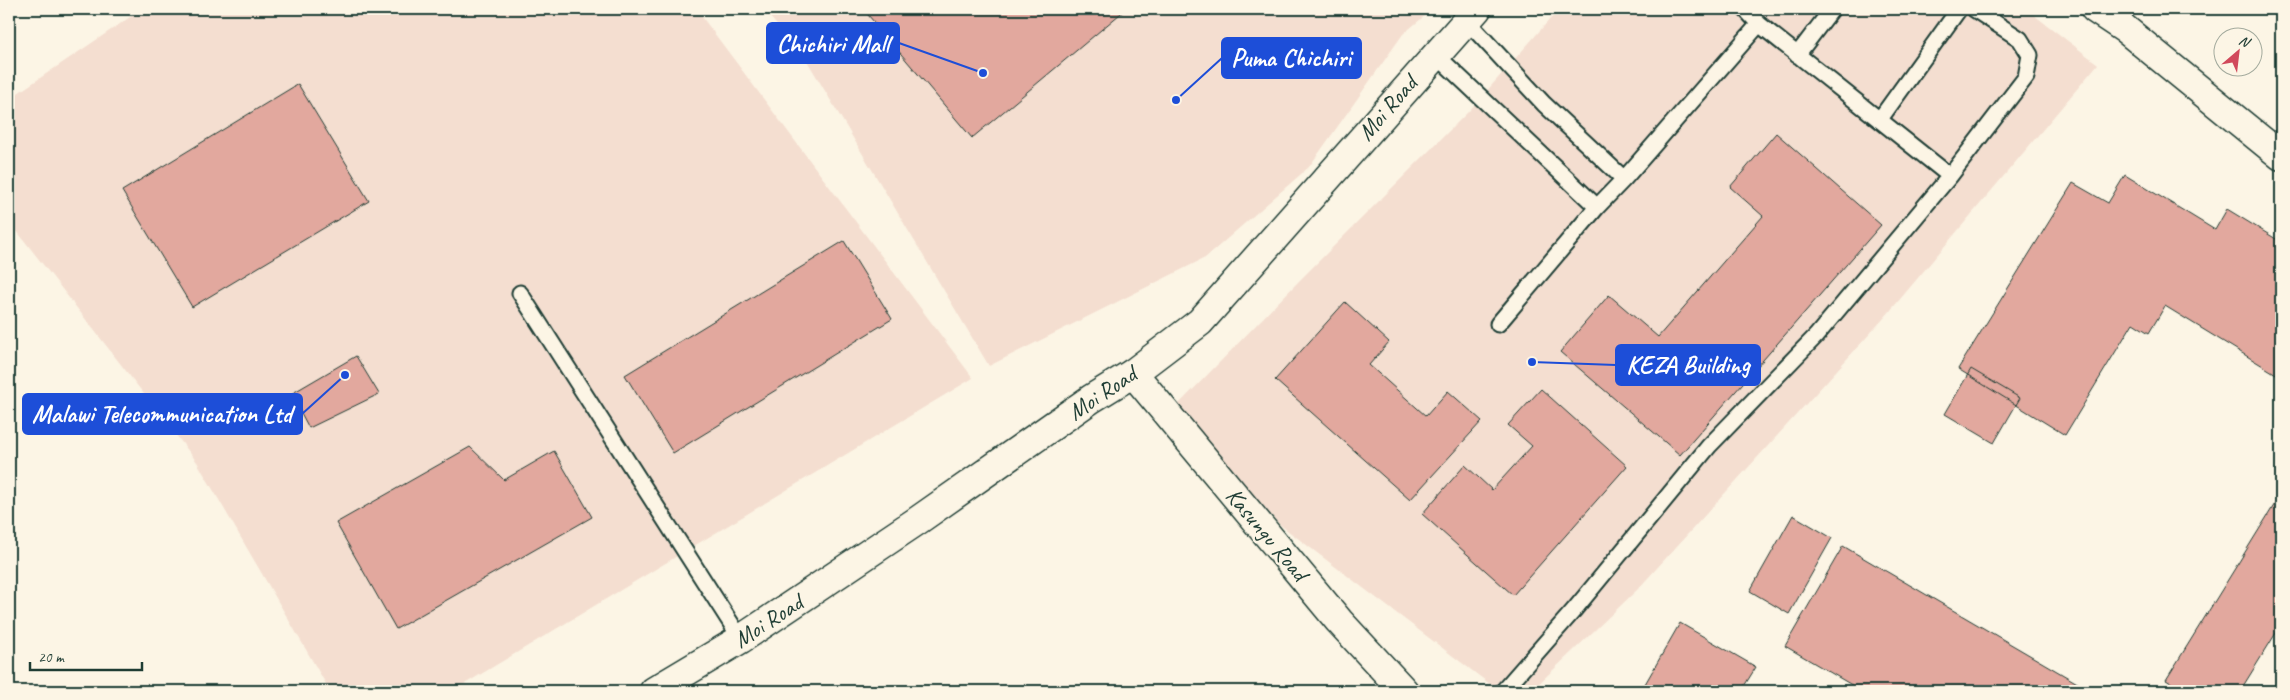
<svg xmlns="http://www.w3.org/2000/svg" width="2290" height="700" font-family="Caveat,sans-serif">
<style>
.built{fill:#f4ded0}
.building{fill:#e2a89e;stroke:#1f3d34}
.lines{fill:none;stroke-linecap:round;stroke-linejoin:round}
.service-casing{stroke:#1f3d34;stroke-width:19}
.minor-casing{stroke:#1f3d34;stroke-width:31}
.secondary-casing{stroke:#1f3d34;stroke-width:31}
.service{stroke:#fcf5e5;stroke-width:15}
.minor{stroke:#fcf5e5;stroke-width:28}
.secondary{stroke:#fcf5e5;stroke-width:28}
.labels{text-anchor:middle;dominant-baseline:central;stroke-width:4.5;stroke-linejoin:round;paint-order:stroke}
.street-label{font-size:24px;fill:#1f3d34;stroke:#fcf5e5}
.leader{fill:none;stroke:#1d4ed8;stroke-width:2}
.callout-dot{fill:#1d4ed8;stroke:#fcf5e5;stroke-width:2}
.callout{fill:#1d4ed8;stroke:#1d4ed8;stroke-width:2}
.callout-label{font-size:25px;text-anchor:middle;font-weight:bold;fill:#fff}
</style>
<rect width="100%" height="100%" fill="#fcf5e5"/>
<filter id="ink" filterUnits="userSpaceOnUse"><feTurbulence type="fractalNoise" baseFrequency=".02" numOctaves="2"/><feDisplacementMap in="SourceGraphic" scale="10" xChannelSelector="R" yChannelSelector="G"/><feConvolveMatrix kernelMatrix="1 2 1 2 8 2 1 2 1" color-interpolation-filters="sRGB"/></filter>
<g filter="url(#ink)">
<path class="built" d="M142,9h554l277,369 -520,313h-123l-133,-229 -188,-241v-122z
M763,9h670l-30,25 -94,133 -104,91 -216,108 -183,-307z
M1563,9h463l72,55 -213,253 -248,273 -106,101h-32l-220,-167 -103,-117 122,-125 171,-171 82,-93z"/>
<path class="building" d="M863,9h263l-154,129z
M298,84l71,117 -177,106 -70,-116z
M1776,133l105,92 -201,230 -120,-103 49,-57 49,42 105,-121 -33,-29z
M2125,175l90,55 12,-21 54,33v135l-116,-71 -16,27 -16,-10 -68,112 -107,-66 115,-186 35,20z
M844,241l48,78 -219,134 -48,-78z
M1345,302l44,40 -20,23 57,51 22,-25 34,30 -72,79 -135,-120z
M356,356l23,38 -70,34 -18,-34z
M1971,369l49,29 -26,45 -49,-29z
M1541,389l86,77 -114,129 -91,-81 43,-49 27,25 40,-44 -24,-21z
M470,447l34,33 50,-29 38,66 -196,112 -60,-106z
M2281,494v131l-41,66h-55l-19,-11z
M1793,515l39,23 -43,76 -39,-23z
M1843,546l248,145h-229l-77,-45z
M1680,623l76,44 -15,24h-100z"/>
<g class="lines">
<defs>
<path id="service" d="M1745,9l14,15
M1466,20l78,84 80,75 135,-155 191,152 -134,160 -107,110 -135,164 -71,81
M1435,54l162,153 -99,117
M1797,55l35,-46
M1880,119l79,-110
M1950,176l76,-99 4,-22 -10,-16 -46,-30
M1597,207l27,-28
M520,293l221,346"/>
<path id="minor" d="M2095,9l30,20 156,127
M1133,373l206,248 65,70"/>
<path id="secondary" d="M654,691l87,-52 176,-118 174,-122 42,-26 67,-51 277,-313"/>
</defs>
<use href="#service" class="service-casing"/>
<use href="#minor" class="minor-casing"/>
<use href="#secondary" class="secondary-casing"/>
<use href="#service" class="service"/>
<use href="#minor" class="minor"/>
<use href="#secondary" class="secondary"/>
</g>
</g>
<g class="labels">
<g class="street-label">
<text transform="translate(1387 108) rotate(-49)">Moi Road</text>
<text transform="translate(1102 393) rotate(-34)">Moi Road</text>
<text transform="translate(1267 534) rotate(50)">Kasungu Road</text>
<text transform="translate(768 621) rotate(-33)">Moi Road</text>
</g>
</g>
<path class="leader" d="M983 73L899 43M1176 100L1222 58M1532 362L1616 365M345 375L302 414"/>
<g class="callout-dot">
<circle cx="983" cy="73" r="5"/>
<circle cx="1176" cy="100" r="5"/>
<circle cx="1532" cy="362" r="5"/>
<circle cx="345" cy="375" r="5"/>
</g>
<g class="callout">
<rect x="767" y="23" width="132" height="40" rx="5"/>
<rect x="1222" y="38" width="139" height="40" rx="5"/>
<rect x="1616" y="345" width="144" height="40" rx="5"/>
<rect x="23" y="394" width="279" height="40" rx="5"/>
</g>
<g class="callout-label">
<text x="833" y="52">Chichiri Mall</text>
<text x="1291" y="66">Puma Chichiri</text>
<text x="1688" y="373">KEZA Building</text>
<text x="162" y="422">Malawi Telecommunication Ltd</text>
</g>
<rect width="2290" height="700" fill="none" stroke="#fcf5e5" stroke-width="30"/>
<rect x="15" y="15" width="2260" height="670" fill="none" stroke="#1f3d34" stroke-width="2" filter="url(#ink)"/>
<g transform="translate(2238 52) rotate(28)"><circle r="24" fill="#fcf5e5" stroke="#a4ab9e"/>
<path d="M0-4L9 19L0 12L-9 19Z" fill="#d1495b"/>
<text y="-8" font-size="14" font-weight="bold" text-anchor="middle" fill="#1f3d34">N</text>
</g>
<path d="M30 662v8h112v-8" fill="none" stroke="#1f3d34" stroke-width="2.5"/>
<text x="38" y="662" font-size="15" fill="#1f3d34" stroke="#fcf5e5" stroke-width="4" paint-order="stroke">20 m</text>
</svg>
